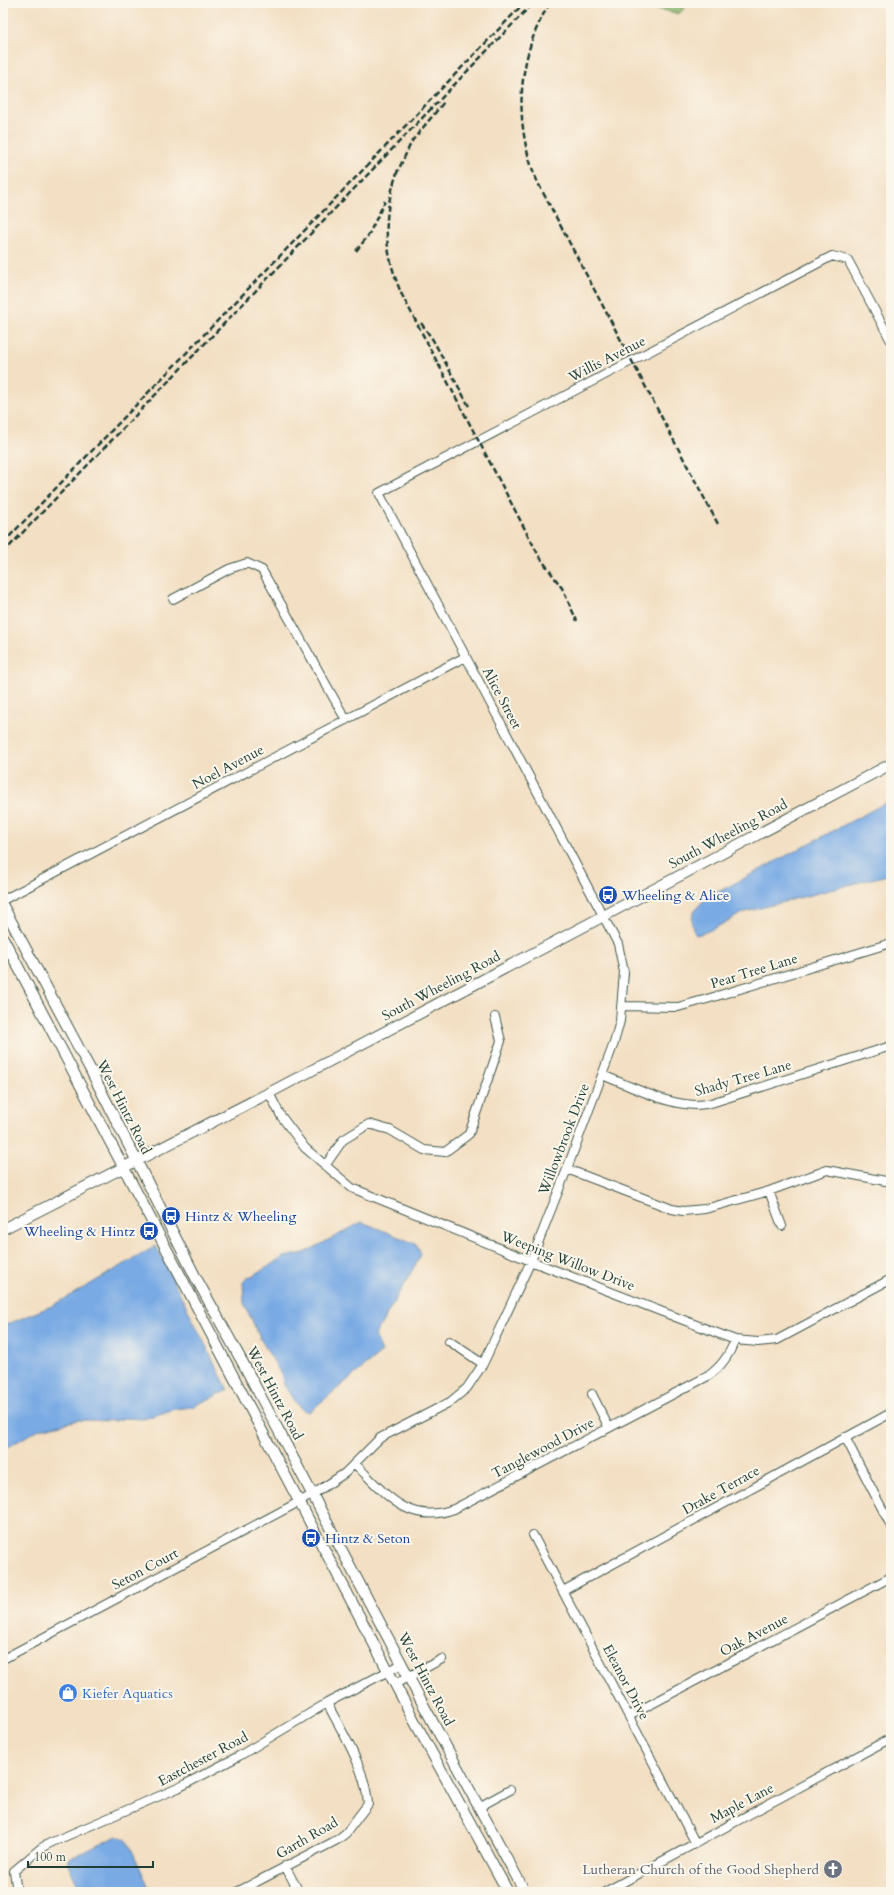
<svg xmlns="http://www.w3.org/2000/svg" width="894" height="1895" font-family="Cardo,serif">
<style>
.forest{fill:url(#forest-firs);stroke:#567a51}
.water{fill:#79aae4;stroke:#4c748c}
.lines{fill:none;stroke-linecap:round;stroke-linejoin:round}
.minor-casing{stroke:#3f5549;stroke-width:10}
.major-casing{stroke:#3f5549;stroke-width:12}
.minor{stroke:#fff;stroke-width:8}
.major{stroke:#fff;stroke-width:10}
.rail{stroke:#1f3d34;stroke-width:2.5;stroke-dasharray:6 3;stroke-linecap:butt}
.labels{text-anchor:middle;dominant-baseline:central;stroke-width:4;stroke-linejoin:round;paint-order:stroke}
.street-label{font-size:14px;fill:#1f3d34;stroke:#fbf7ec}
.transit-label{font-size:14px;fill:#164399;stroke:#fbf7ec;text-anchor:start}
.shop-label{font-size:14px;fill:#366cbe;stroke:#fbf7ec;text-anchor:start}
.worship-label{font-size:14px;fill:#5b616d;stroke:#fbf7ec;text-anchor:end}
</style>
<defs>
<pattern id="forest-firs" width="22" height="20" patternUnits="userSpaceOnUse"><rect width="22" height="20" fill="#8cb76e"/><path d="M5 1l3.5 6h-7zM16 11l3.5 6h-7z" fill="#72965b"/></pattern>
</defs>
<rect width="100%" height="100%" fill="#fbf7ec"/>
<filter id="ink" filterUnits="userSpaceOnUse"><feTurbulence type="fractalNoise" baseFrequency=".025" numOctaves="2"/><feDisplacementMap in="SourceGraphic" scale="8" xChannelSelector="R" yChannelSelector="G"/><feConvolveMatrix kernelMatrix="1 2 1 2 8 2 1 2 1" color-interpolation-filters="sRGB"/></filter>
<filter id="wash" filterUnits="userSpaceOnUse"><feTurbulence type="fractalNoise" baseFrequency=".012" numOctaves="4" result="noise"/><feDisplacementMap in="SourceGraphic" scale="16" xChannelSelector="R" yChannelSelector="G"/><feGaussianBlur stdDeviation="0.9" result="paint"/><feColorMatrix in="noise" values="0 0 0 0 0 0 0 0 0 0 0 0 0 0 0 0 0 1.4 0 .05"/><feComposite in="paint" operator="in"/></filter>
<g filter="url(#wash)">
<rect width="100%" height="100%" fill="#f3dfc3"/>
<path class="forest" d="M642,3h47l-10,11 -34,-8z"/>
<path class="water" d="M891,800v74l-142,37c-18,6 -34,20 -53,24 -10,-14 -1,-28 11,-37z
M362,1222l54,22 5,11 -46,80 7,17 -73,60 -6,-2 -7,-6 -12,-19 -3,-11 -21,-36 -16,-35 -1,-21 5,-5 6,-2 30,-18 20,-4z
M156,1246l72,144 -36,17 -17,2 -32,10 -19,-1 -8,3 -38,-1 -41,10 -34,20v-124l51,-21z
M117,1836l9,3 4,7 21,46h-70l-13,-28 1,-5z"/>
</g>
<g filter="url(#ink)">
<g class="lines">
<defs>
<path id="minor" d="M173,599l56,-30 18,-6 15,7 84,150
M3,900l462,-243
M621,1006l57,1 29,-8 184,-56
M602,1075c32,12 76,37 109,28l180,-57
M269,1093l12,23 24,32 47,40 179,73 204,79 23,2 19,-2 114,-61
M325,1166l18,-26 26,-16 21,6 34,20 21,2 24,-18 32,-93 -6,-24
M567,1169l105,40 11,2 22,-2 64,-18 58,-21 64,12
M769,1191l13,35
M449,1341l34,23
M592,1394l17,34
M845,1437l46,89
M355,1464c30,29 53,62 99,45l254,-133c14,-10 21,-21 27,-36
M533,1535l162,307
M563,1591l328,-178
M3,1659l309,-164 33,-22 35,-35 70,-36 17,-14 16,-24 48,-103 36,-92 47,-126 6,-22 4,-49 -6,-28 -239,-451 453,-237 16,4 43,81
M395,1684l47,-25
M629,1716l262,-139
M479,1807l31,-17
M285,1866l14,26
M17,1892l-3,-21 27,-23 9,-5 128,-55 61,-32 88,-53 75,-39
M237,1892l100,-52 9,-7 22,-29c-3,-37 -24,-68 -41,-101
M605,1892l286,-154"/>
<path id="major" d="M3,906l86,161 106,209 49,89 180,341 101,186
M3,938l413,786 92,168
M3,1229l266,-136 622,-329"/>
</defs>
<use href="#minor" class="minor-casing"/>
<use href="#major" class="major-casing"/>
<use href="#minor" class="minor"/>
<use href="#major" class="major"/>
<path class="rail" d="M550,3c-34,53 -37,124 -12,180l181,343
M398,170c-16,46 -15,78 3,123l138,263 23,32 15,33
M396,175l16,-34 32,-39
M356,251l12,-15 17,-35
M421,323l12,17 37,68
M3,543l521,-540
M3,553l530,-550"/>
</g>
</g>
<defs>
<symbol id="bus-disc" viewBox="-11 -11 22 22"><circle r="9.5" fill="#1a4fb4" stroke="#fbf7ec"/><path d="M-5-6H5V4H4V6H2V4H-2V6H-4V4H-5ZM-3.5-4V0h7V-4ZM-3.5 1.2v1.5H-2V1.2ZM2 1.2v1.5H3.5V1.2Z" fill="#fff"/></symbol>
<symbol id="shop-disc" viewBox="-11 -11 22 22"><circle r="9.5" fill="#3f7fe0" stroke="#fbf7ec"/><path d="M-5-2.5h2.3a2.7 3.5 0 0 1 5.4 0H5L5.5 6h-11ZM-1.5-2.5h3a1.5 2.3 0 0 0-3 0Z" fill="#fff"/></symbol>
<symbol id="church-disc" viewBox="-11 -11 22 22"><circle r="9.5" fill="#6b7280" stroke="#fbf7ec"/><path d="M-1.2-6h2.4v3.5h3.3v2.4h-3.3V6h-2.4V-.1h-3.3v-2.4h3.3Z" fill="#fff"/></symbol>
</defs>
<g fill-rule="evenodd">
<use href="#bus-disc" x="597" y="884" width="22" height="22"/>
<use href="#bus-disc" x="160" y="1205" width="22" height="22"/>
<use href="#bus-disc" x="138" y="1220" width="22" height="22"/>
<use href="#bus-disc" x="300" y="1527" width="22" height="22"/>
<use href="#shop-disc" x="57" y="1682" width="22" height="22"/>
<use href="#church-disc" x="822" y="1858" width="22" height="22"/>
</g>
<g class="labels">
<g class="street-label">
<text transform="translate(607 359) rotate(-27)">Willis Avenue</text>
<text transform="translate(502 698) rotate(62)">Alice Street</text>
<text transform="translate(228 767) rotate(-28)">Noel Avenue</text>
<text transform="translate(728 834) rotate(-28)">South Wheeling Road</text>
<text transform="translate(754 971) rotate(-17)">Pear Tree Lane</text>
<text transform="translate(441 986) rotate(-28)">South Wheeling Road</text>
<text transform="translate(743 1078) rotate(-16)">Shady Tree Lane</text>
<text transform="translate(124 1107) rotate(63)">West Hintz Road</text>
<text transform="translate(564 1139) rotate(-69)">Willowbrook Drive</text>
<text transform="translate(568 1261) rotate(21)">Weeping Willow Drive</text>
<text transform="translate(275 1393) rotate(62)">West Hintz Road</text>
<text transform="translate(543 1448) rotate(-28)">Tanglewood Drive</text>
<text transform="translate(721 1490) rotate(-29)">Drake Terrace</text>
<text transform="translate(145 1569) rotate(-28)">Seton Court</text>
<text transform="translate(754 1635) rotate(-28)">Oak Avenue</text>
<text transform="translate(426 1679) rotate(62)">West Hintz Road</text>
<text transform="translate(626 1682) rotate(62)">Eleanor Drive</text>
<text transform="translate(203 1759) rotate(-28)">Eastchester Road</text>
<text transform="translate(742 1803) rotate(-28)">Maple Lane</text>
<text transform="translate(307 1838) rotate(-30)">Garth Road</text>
</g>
<g class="transit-label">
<text x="622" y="895">Wheeling &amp; Alice</text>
<text x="185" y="1216">Hintz &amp; Wheeling</text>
<text x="135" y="1231" text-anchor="end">Wheeling &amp; Hintz</text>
<text x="325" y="1538">Hintz &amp; Seton</text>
</g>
<g class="shop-label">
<text x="82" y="1693">Kiefer Aquatics</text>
</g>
<g class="worship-label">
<text x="819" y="1869">Lutheran Church of the Good Shepherd</text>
</g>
</g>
<rect width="894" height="1895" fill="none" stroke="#fbf7ec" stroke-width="16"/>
<path d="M28 1861v6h125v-6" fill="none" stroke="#1f3d34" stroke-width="2"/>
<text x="34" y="1861" font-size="12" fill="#1f3d34" stroke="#fbf7ec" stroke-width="3" paint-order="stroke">100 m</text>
</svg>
